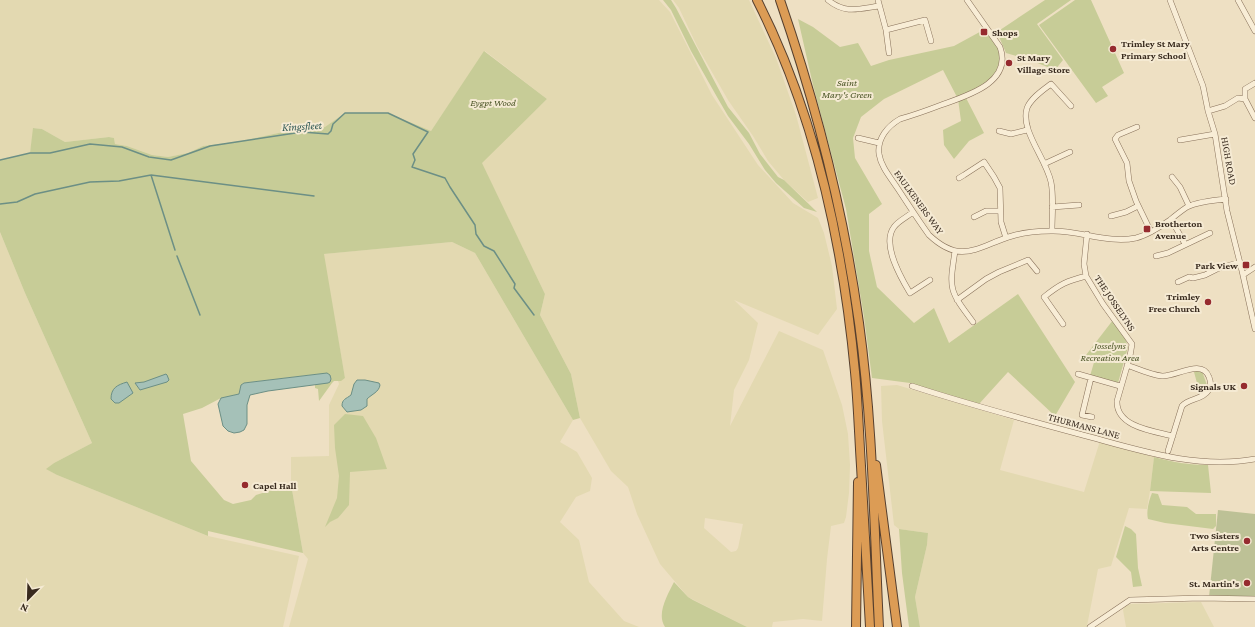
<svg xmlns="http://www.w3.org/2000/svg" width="1255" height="627" font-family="'Crimson Pro',serif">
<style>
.farmland{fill:#e3d9b1;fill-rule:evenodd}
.green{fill:#c7cc97}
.cemetery{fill:#bdc196}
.water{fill:#a5c1b8;stroke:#6c8f85}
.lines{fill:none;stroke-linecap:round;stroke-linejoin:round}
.stream{stroke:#6c8f85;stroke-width:1.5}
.minor-casing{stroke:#88715a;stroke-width:6}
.highway-casing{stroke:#563f2e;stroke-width:10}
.minor{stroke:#f8edd6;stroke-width:5}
.highway{stroke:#dc9c55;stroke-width:8}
.poi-dot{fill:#962b2f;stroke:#f5ead3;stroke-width:1.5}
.labels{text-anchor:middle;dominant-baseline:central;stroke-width:4;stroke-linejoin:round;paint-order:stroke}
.poi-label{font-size:10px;font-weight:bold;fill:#382a1e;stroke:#f5ead3;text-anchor:start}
.park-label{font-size:10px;font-style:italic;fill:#4a5425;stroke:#f5ead3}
.street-label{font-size:10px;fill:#382a1e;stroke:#f5ead3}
.water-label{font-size:11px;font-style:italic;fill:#2d5753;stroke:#f5ead3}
</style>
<rect width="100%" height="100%" fill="#eee0c3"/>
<path class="farmland" d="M0,0h659l11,12 42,83 46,70 35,38 25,15 6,15 8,33 5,43 -19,26 -84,-35 24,23 -9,37 -15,30 -4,36 49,-95 44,19 19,55 6,29 2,31 -1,28 -3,24 -2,6 -13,3 -4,33 -5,62 -19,-2 -30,3 -1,5h-25l-59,-30 -28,-33 -23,-50 -9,-27 -17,-16 -31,-53 -9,-44 -31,-59 5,-21 -64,-132 66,-63 -62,-48 -54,80 -86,-18 -19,14 -43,5 -42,9 -38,5 -15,7 -20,4 -16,-2 -25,-9 -12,-2 -1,-6 -5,-1 -44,5 -23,-13 -8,-1 -4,25 -30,7zM705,518l38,6 -5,24 -2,3 -5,1 -27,-24z
M673,0h76l27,58 20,57 22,83 -10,4 -24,-22 -16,-19 -15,-25 -25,-36 -31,-54 -18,-38z
M0,232l25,61 67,150 -38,20 -7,6 10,6 151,61 91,20 -16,71h-283z
M452,242l23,11 98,167 -13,22 17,10 15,26 -2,13 -14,6 -16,25 19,18 10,42 35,39 15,6h-350l19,-68 -5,-6 -12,-69v-27l38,-1v-51l10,-21 -1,-3 7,-3 -22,-124z
M897,385l117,35 -14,50 84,22 16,-51 54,16 -4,34 -3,18 -18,-1 -18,58 -13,3 -11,57 1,1h-168l-5,-30 12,-52 1,-12 -29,-4 -5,-4 -12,-104 -1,-35z
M1201,602l13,25h-88l-3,-17 2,-4 6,-2z"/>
<path class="green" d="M663,0h8l5,8 52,99 21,26 11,21 18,23 6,3 33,32 -13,-4 -28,-25 -11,-13 -16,-26 -21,-28 -11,-19 -26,-46 -20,-41z
M1045,0h26l-34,24 26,36 -8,10 -25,-10 -24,-7 -9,-21z
M1075,0h16l33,73 -22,14 6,9 -12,7 -57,-78z
M798,19l15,8 27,20 18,-4 13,23 18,-6 65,-14 33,-18 15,25 -7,23 -30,20 19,37 -15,8 -15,18 -10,-14 -1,-15 18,-9 -3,-22 -15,-29 -59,29 -23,18 -8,21 2,20 27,46 -13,10v37l8,36 37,36 20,-15 15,35 69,-49 57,88 -20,34 -47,-44 -29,32 -69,-21 -38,-5 -8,-61 -18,-108 -33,-124z
M484,51l63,48 -65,64 63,131 -5,21 31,59 9,44 -7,2 -98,-167 -23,-11 -128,12 21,124 -4,3h-7l-2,2 -13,18 -1,-12 -3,-1v-4l15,-2 1,-4 -1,-3 -12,-1 -74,9 -3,2 -2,9 -18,4 -19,10 -19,6 8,47 33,39 9,4 18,-4 5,-5 35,-11 12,69 -95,-22v5l-151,-61 -11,-6 8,-6 38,-20 -67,-150 -25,-61v-72l30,-7 3,-25 9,1 23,13 44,-5 5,1 1,6 12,2 25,9 16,2 20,-4 15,-7 38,-5 42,-9 42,-5 20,-14h43l43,18z
M1113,320l11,14 4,13 -10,36 -28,-7 5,-17 -9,-4z
M1199,370l4,2v2l5,14 -2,4 -6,2 -6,-22z
M345,414l18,2 13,22 11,31 -37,3 -1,33 -11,13 -8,4 -5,5 12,-29 2,-22 -4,-28 -1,-23z
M1154,457c18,5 35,8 54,8l3,28 -61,-2z
M1152,493l6,1 4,11 25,2 9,7h20v12l-3,3 -48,-6 -17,-4c-2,-7 1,-19 4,-26z
M1125,526l6,3 5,5 2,34 4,18 -9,1 -2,-15 -15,-15z
M899,529l29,4 -1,12 -12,52 5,30h-11l-7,-54z
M674,582l14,15 5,3 54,27h-82c-9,-13 3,-33 9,-45z"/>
<path class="cemetery" d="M1218,510l37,4v82l-46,1z"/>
<path class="water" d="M327,373l3,2 1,4 -1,3 -2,1 -60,8 -18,4 -3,10v19l-3,6 -4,2 -6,1 -6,-2 -5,-5 -5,-22 3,-6 18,-4 2,-9 3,-2z
M166,374l1,1 2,5 -2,2 -27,8 -5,-7 9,-1z
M357,380h8l14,3 1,2c-1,7 -8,9 -13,14v7l-6,4 -14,2 -5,-6c0,-7 4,-7 9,-11l3,-11z
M127,382l6,11 -14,10h-4l-4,-4c0,-11 6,-14 16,-17z"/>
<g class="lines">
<path class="stream" d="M0,160l30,-7h20l40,-9 32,3 27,10 22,3 39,-14 92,-14 26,2 3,-3 2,-7 12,-11h43l40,19 -15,22 2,6 -3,7 33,11 5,9 25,38 1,9 8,12 10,5 21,33 -1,4 20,27
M151,175l24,75
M0,204l17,-2 18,-8 55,-12 29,-1 32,-6 163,21
M177,256l23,59"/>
<defs>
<path id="minor" d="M828,0c17,14 30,9 51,6
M878,0l8,30 3,23
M967,0l33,47c13,36 -34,49 -59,58 -13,5 -27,10 -41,14 -12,7 -23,19 -21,35 2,13 12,24 19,35 10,15 20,31 31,46 33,31 49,11 83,1 13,-4 26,-5 39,-5 28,-1 57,13 85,7 12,-3 24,-11 34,-18 6,-5 11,-9 17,-13 10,-5 28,-7 39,-8
M1170,0l33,86 5,25 7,23 12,77 15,60 13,58
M1238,0l17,31
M886,30l39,-10 6,21
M1255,83l-10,6v10l10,19
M1208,111l17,-5 13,-8 7,1
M1137,127l-19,8 -3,4 12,24 2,18 7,20 15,31
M999,131l12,3 16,-4
M858,138l21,5
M1180,140l35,-6
M1044,164l26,-12
M1172,177l8,10 9,19
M959,178l5,-3 20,-13 10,15 6,11 1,34 5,16
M1052,207l27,-2
M913,212c-6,5 -15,9 -19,15 -13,17 7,51 16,66l20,-13
M1111,216l15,-4 12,-6
M974,217l12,-6h13
M1171,219l14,25
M1052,230c0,-15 2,-33 -1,-48 -5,-24 -31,-51 -24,-74 4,-10 16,-18 24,-24l20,22
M1087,234l-3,30 2,12 17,28 29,40 -2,12 -13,45c-1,26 36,30 56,35
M955,251c-6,39 -6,39 18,71
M1156,256l12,-3 42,-20
M1243,275l12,-8
M1178,282l11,-5 4,1 12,-3 12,-6 23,-7
M957,300l29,-21 13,-7 29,-12 9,11
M1063,324l-19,-27c16,-13 23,-16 42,-21
M1127,365c11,4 24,10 35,11 14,1 40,-18 47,1 2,5 3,10 -1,14 -6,9 -19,7 -26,15l-14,45
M1078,374l42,12
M1091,378l-9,37 10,2
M912,386c55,18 111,33 167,48 57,15 116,36 176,25
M1090,627l40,-27 71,-2 54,1"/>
<path id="highway" d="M757,0c58,114 86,245 98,372 3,31 4,63 6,94 3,54 6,107 9,161
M780,0c36,104 64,214 79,323 14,101 15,203 20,304
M876,465l21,162
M856,627l2,-145"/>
</defs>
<use href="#minor" class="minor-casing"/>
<use href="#highway" class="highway-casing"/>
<use href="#minor" class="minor"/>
<use href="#highway" class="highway"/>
</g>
<g class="poi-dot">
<rect x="980" y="28" width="8" height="8" rx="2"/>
<circle cx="1113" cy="49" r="4"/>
<circle cx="1009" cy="63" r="4"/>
<rect x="1143" y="225" width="8" height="8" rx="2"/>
<rect x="1242" y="261" width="8" height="8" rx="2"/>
<circle cx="1208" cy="302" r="4"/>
<circle cx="1244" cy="386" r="4"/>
<circle cx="245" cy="485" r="4"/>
<circle cx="1247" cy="541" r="4"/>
<circle cx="1247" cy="583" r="4"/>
</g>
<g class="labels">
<g class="poi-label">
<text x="992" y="32">Shops</text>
<text x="1121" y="43">Trimley St Mary<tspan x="1121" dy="12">Primary School</tspan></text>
<text x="1017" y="57">St Mary<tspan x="1017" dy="12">Village Store</tspan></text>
<text x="1155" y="223">Brotherton<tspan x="1155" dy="12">Avenue</tspan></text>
<text x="1238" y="265" text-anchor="end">Park View</text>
<text x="1200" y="296" text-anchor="end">Trimley<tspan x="1200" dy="12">Free Church</tspan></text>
<text x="1236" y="386" text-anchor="end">Signals UK</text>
<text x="253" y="485">Capel Hall</text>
<text x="1239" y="535" text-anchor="end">Two Sisters<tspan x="1239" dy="12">Arts Centre</tspan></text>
<text x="1239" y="583" text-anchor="end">St. Martin's</text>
</g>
<g class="park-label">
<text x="847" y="82">Saint<tspan x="847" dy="12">Mary's Green</tspan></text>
<text x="493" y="102">Eygpt Wood</text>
<text x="1110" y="345">Josselyns<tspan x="1110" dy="12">Recreation Area</tspan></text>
</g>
<g class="street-label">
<text transform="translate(1229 161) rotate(80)">HIGH ROAD</text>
<text transform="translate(919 202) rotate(54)">FAULKENERS WAY</text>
<text transform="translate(1115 303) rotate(56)">THE JOSSELYNS</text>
<text transform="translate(1084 426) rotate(15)">THURMANS LANE</text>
</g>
<g class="water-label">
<text transform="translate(302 126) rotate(-3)">Kingsfleet</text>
</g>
</g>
<g transform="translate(28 599) rotate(203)" stroke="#f5ead3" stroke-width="3" paint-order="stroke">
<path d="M0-3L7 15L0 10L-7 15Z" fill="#382a1e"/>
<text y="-6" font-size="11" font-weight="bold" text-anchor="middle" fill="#382a1e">N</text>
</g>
</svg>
